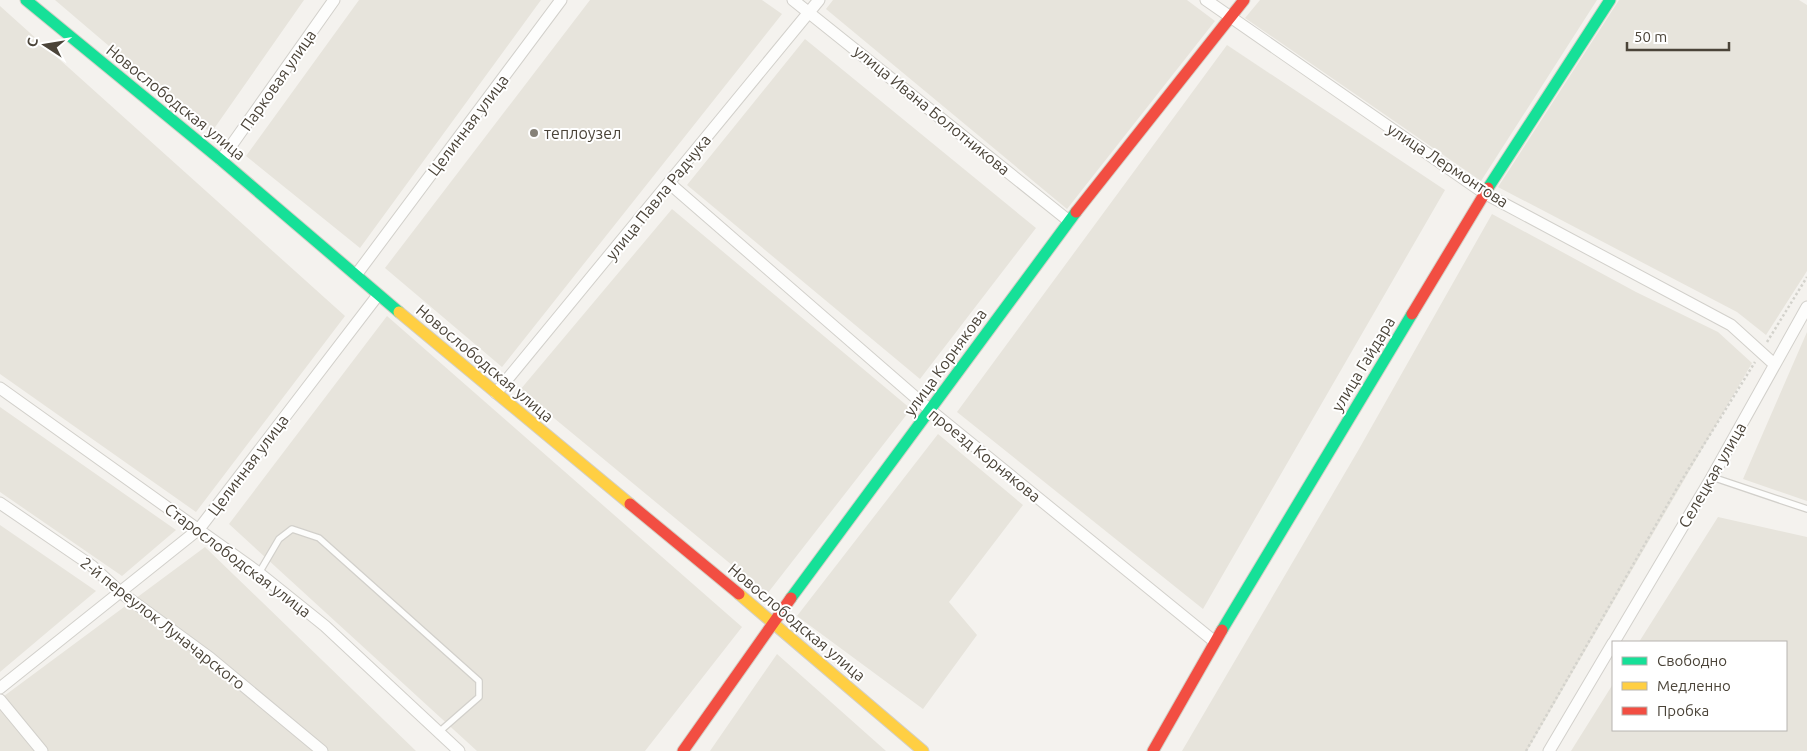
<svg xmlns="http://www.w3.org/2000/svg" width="1807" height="751" font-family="Ubuntu,sans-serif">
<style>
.residential{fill:#e7e4dc}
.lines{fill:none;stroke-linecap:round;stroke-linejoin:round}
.lane-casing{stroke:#d2d0cb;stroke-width:8}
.street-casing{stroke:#d2d0cb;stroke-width:13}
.fast-casing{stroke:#d3cfc5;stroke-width:13}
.slow-casing{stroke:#d3cfc5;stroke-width:13}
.jam-casing{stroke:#d3cfc5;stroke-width:13}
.path{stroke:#d3d2cc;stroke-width:2.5;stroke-dasharray:2.5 2.5;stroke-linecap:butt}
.lane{stroke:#fdfdfc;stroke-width:5.5}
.street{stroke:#fdfdfc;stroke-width:11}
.fast{stroke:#16e098;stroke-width:11}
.slow{stroke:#ffcf43;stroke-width:11}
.jam{stroke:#f24e42;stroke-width:11}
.poi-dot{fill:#868178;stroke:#fff;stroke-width:2}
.labels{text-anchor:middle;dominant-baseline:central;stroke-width:4;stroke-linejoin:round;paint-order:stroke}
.street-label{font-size:16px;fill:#4b4439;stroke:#fff}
.poi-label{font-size:16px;fill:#4b4439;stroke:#fff;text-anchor:start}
</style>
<rect width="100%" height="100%" fill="#f4f2ee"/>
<path class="residential" d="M55,0h249l-93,133z
M359,0h182l-181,248 -114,-92z
M590,0h172l20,14 -280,353 -117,-99z
M833,0h354l28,21 -148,188 -241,-200z
M1260,0h337l-116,181 -236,-163z
M1619,0h180l8,5v266l-41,64 -29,-23 -239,-125z
M0,6l345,310 -149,196 -196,-138z
M805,39l231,189 -116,151 -233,-194z
M1227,45l218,145 -242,419 -246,-197z
M672,209l239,200 -144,185 -247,-204z
M1492,214l144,78 82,40 34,31 -225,388h-345l177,-302z
M387,316l355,311 -97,124h-168l-248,-227z
M1807,332v169l-64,-22z
M0,407l176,123 -54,46 -122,-84z
M938,434l85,71 -74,97 28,33 -54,74 -126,-93z
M1718,517l89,20v214h-236l42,-67v46h173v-88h-147z
M0,525l96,66 -96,81z
M205,547l211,204h-416v-52z
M777,654l109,97h-176z"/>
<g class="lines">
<defs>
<path id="lane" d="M1712,477l95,32
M259,573l20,-34 13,-10 27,9 160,143v16l-40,35"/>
<path id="street" d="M793,0l276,221
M1206,0l278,193 247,132 43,39
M221,160l113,-160
M669,183l261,227 285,232
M356,275l205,-275
M0,388l259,185 66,53 134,125
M496,393l323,-393
M0,503l92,63 28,26 90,66 112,93
M1614,642l98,-165 95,-170
M0,688l199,-159 179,-234
M0,700l42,51
M1549,751l64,-108"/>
<path id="fast" d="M26,0l195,160 178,152
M1488,188l122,-188
M791,598l285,-386
M1222,630l190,-316"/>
<path id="slow" d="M399,312l231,192
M739,594l184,157"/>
<path id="jam" d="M1076,212l168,-212
M1412,314l76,-126
M630,504l109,90
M683,751l108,-153
M1153,751l69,-121"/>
</defs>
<use href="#lane" class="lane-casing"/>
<use href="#street" class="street-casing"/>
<use href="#fast" class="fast-casing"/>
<use href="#slow" class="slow-casing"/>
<use href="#jam" class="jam-casing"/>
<path class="path" d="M1767,342l40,-65
M1526,751l154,-268 75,-121"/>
<use href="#lane" class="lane"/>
<use href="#street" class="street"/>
<use href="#fast" class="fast"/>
<use href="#slow" class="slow"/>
<use href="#jam" class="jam"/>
</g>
<circle class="poi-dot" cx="534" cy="133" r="5"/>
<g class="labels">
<g class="street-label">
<text transform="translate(278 80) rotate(-55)">Парковая улица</text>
<text transform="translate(176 102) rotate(39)">Новослободская улица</text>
<text transform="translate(932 110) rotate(39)">улица Ивана Болотникова</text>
<text transform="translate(468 125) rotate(-53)">Целинная улица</text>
<text transform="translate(1448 165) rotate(33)">улица Лермонтова</text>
<text transform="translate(658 197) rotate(-51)">улица Павла Радчука</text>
<text transform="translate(945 362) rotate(-54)">улица Корнякова</text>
<text transform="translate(485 363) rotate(40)">Новослободская улица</text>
<text transform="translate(1363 364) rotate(-59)">улица Гайдара</text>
<text transform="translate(985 455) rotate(39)">проезд Корнякова</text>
<text transform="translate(248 465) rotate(-53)">Целинная улица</text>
<text transform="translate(1712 475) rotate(-60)">Селецкая улица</text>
<text transform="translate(238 560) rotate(37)">Старослободская улица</text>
<text transform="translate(797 622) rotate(40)">Новослободская улица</text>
<text transform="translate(163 623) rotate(38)">2-й переулок Луначарского</text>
</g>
<g class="poi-label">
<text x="544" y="133">теплоузел</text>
</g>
</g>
<rect x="1612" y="641" width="175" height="90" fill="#ffffff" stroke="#b7b4b0"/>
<rect x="1622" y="657" width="25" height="8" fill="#16e098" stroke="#b7b4b0"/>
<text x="1657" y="666" font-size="15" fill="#4b4439">Свободно</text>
<rect x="1622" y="682" width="25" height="8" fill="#ffcf43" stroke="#b7b4b0"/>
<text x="1657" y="691" font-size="15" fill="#4b4439">Медленно</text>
<rect x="1622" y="707" width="25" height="8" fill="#f24e42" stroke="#b7b4b0"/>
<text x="1657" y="716" font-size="15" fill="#4b4439">Пробка</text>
<g transform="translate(45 45) rotate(282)" stroke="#ffffff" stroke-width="4" paint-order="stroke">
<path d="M0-4L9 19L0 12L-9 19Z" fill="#4b4439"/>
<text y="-8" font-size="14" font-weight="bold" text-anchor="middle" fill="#4b4439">С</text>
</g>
<path d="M1627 42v8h102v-8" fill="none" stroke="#4b4439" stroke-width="2.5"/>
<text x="1634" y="42" font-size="15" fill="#4b4439" stroke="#ffffff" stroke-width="4" paint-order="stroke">50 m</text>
</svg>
